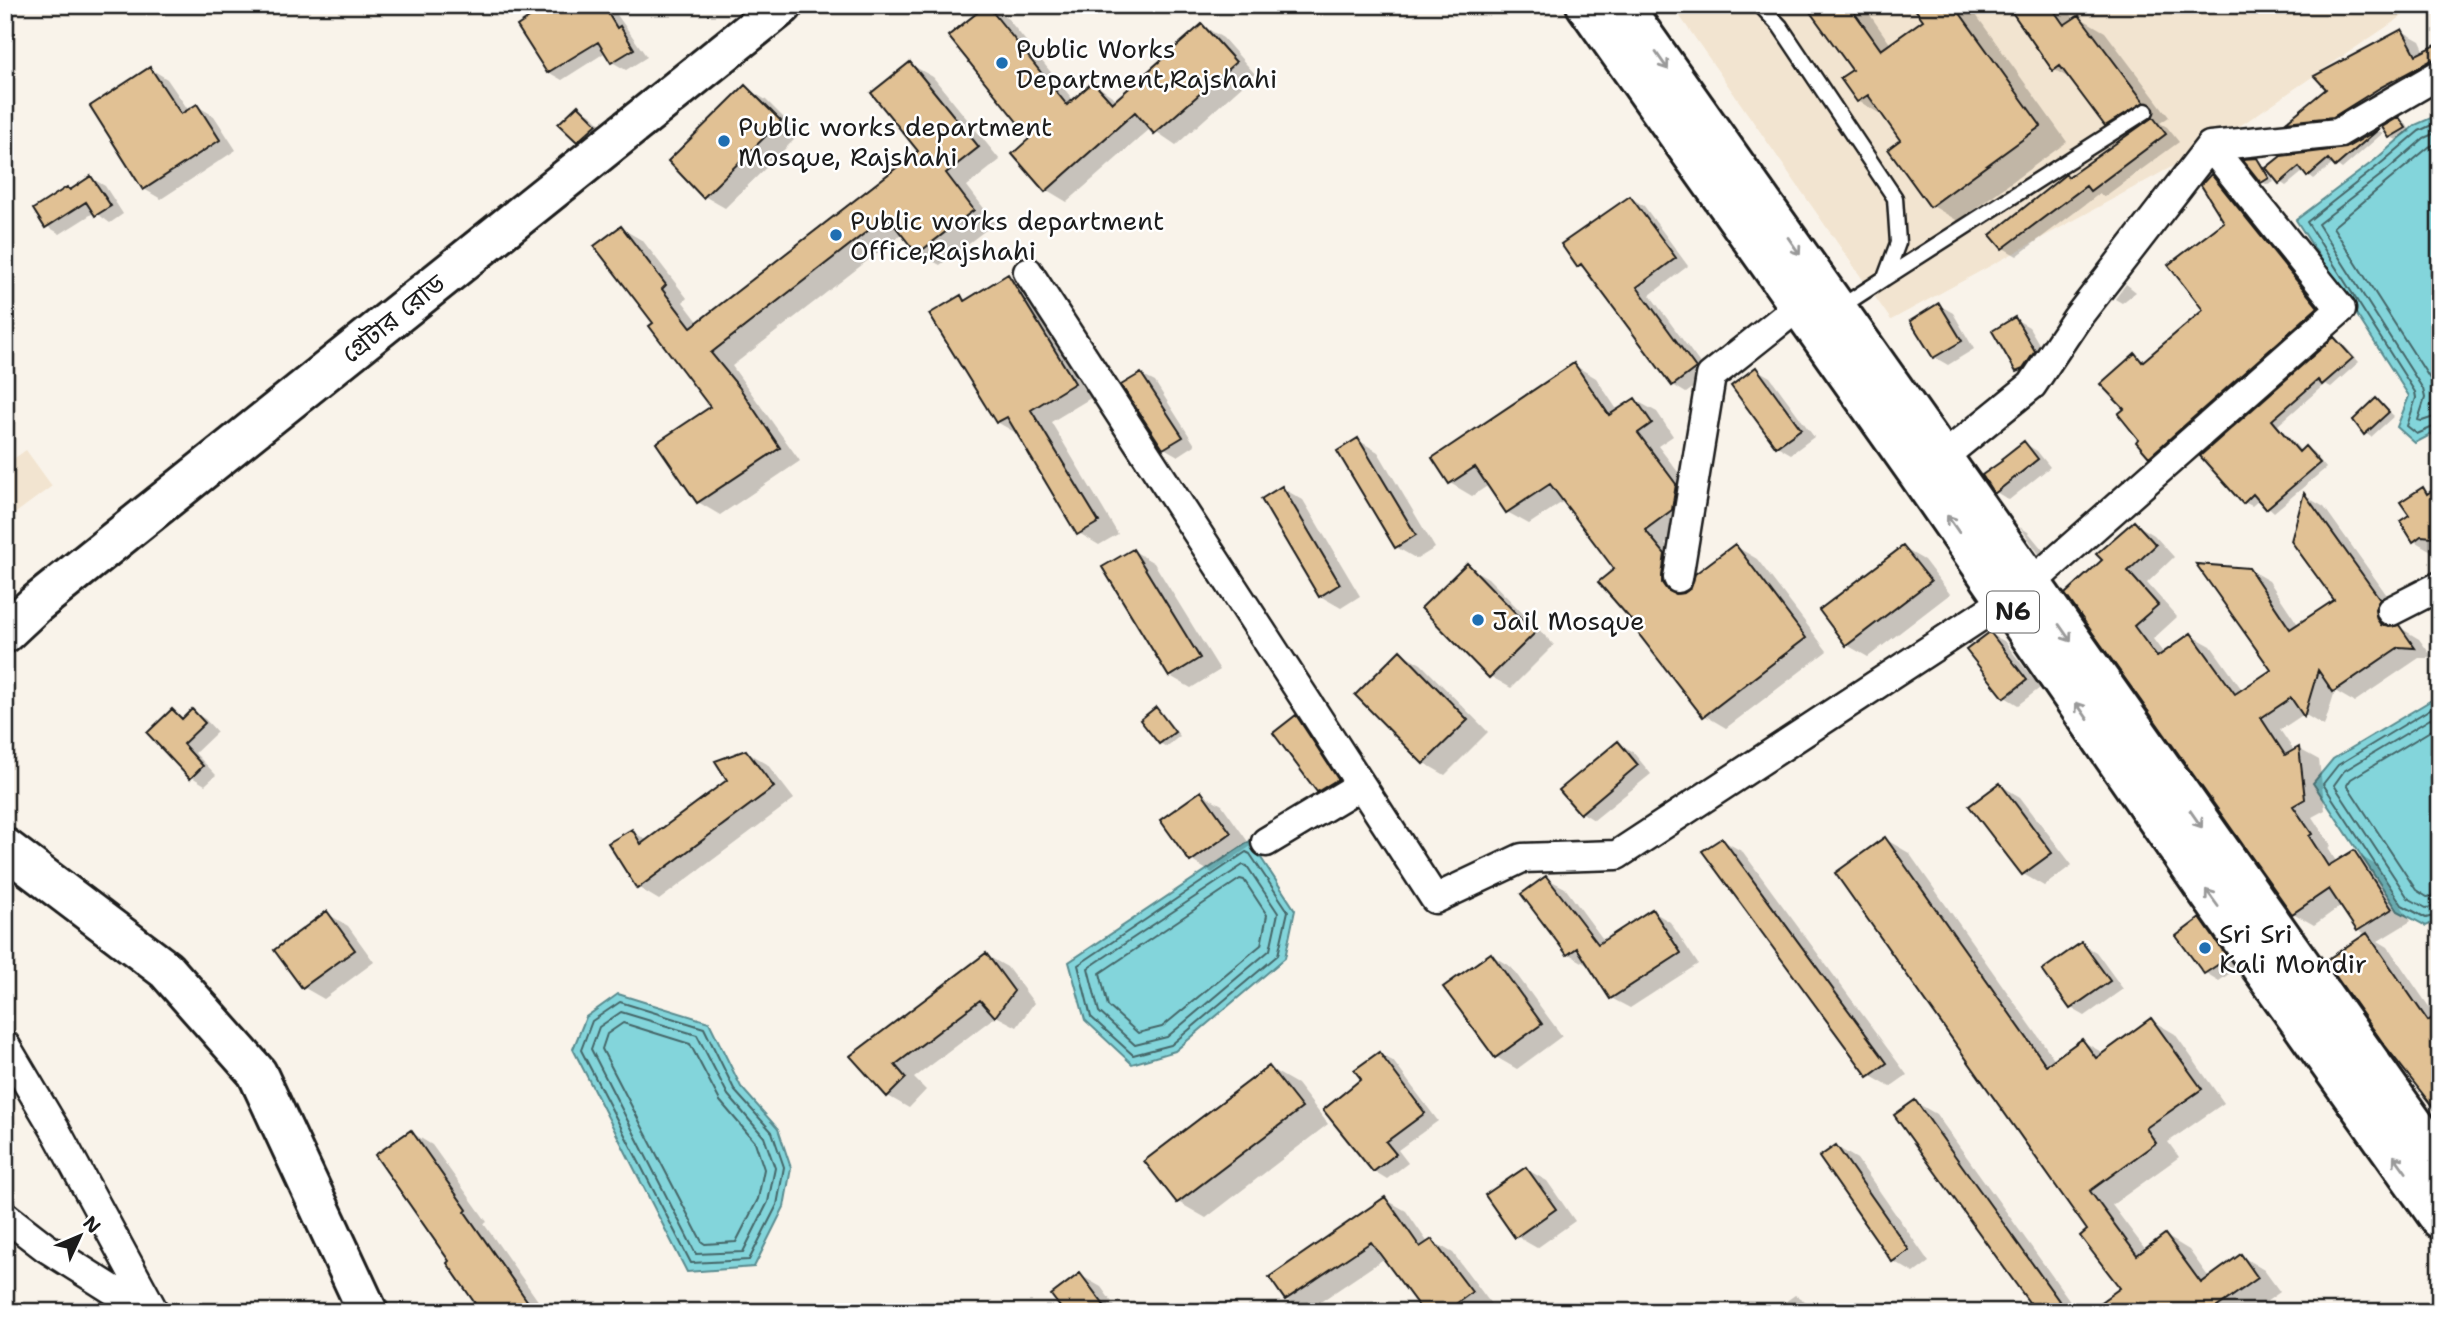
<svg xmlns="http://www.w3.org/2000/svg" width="2445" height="1317" font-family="'Shantell Sans','Noto Sans Bengali',sans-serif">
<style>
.built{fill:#f2e4d0}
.water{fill:#83d5db;stroke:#5a8b8f;stroke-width:2}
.shadow{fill:#0003}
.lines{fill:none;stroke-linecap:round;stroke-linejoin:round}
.shore{stroke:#456668;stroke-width:2}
.building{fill:#e1c194;stroke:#1c1c1c;stroke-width:2}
.lane-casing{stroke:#1c1c1c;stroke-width:19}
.street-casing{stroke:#1c1c1c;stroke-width:33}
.secondary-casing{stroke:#1c1c1c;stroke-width:44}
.highway-casing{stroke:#1c1c1c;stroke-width:44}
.lane{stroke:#fff;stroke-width:14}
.street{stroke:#fff;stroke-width:28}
.secondary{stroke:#fff;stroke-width:38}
.highway{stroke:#fff;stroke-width:38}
.oneway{stroke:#999}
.poi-dot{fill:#1f6fb2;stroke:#fff;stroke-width:2.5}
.labels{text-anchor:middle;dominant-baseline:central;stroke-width:5;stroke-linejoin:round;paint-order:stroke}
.shield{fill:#fff;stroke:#606060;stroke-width:2}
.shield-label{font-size:24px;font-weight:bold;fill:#1c1c1c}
.poi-label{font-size:26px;fill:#1c1c1c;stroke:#fff;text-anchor:start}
.street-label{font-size:26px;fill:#1c1c1c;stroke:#fff}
</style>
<rect width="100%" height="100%" fill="#f9f3ea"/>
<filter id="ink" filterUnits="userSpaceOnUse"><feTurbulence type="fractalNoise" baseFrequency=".0143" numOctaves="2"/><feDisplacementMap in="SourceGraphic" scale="14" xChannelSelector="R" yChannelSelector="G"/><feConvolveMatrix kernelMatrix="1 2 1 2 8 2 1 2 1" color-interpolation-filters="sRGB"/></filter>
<g filter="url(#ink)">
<path class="built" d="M1672,5h727l5,10 -194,131 -319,174z
M26,450l26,36 -47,35v-56z"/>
<path class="water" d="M2440,114v316l-25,13 -18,-16 12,-31 -113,-176 79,-60 40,-35z
M2440,695v225l-14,6 -28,-15 -85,-128 20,-24z
M1250,841l45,69 -10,48 -110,93 -43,13 -47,-44 -16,-58z
M618,994l91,28 32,65 37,42 13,39 -7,39 -30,60 -67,5 -114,-223 13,-32z"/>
<path class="shadow" d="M553,5h57l37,52 -21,13 -14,-8 -6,-10 -44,28 -14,-8z
M1807,5h56l28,40 34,-25 -11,-15h55l98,137 -109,79 -27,-16 -28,-65 -17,-23 -28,-16 -4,-31z
M2009,5h55l11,15 4,-3 26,15 64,85 -9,6 7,4 12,15 -75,55 -5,-3 -82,62 -14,-8 67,-70 58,-41 -21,-13 -33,-43 -19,-11z
M987,7l21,12 66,82 20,-17 24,16 85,-74 20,12 32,36 -79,71 -25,-17 -84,74 -20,-12 -15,-52z
M2402,31l18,10 5,11 15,-7v31l-40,21 -95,34 -16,-10z
M910,64l23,13 67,83 -33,26 28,37 -55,42 -22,-12 -15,-20 -171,133 68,95 -80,54 -22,-13 14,-95 -57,-83 -34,-96 22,13 44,57 -4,4 16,21 222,-171z
M151,69l16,10 22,32 8,-5 17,10 22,34 -75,49 -17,-10 -51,-83z
M746,88l20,12 34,34 -75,74 -21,-12z
M2440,95v10l-7,-6z
M578,107l14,8 17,17 -18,17 -13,-8z
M2399,119l6,3 6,10 -14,8 -7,-3z
M2379,131l4,2 -41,36 -8,-6 -20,16 -10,-8 -18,15 -6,-4 -12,-14 -1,1 15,-12 64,-8z
M2256,160l7,4 11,18 -6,3 -6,-3z
M2212,176l16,10 106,131 -167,148 -17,-9 -24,-47 9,-54 10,6 60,-51 21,-88z
M91,178l14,8 18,28 -13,9 -15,-11 -35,22 -13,-8 25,-35z
M1631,198l13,8 44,60 -38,29 59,81 -23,17 -13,-8 -83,-113 -12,-7z
M1008,276l21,12 65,108 -43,26 67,112 -19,11 -20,-12 -61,-99 -21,-12 -36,-125 6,4z
M2126,284l10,8 -14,11 -7,-4z
M1939,305l14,8 21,36 -26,16 -14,-8z
M2015,319l14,8 19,32 -17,20 -13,-8z
M2334,339l8,4 17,19 -28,25 -6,-3 -47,41 24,27 4,-4 7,4 13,16 -52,44 -14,-13 -8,7 -8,-4 -42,-46z
M1574,365l22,13 22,33 17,-11 22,12 16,24 -15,10 40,52 -4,24 -29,22 21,24 -2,28 51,-50 22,13 70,92 -101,77 -22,-13 -69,-92 -19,-54 -52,-68 -35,23 -22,-12 -18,-27 -17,11 -22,-13z
M1756,369l14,8 44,60 -23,17 -14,-8z
M1141,375l14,7 40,63 -17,11 -14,-8z
M2377,400l17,16 -23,21 -6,-4z
M1358,440l20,12 57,96 -18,11 -21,-12z
M2024,443l13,8 13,16 -41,33 -13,-8z
M1282,488l21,12 57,96 -19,12 -21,-12z
M2440,488v61l-5,4 -21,-12 9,-52 8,5z
M2305,496l19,11 75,105 -5,10 1,6 4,-1 20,12 14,19h-14l-65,44 -19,-11 -11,35 -20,-12 -24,16 15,22 4,-3 20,11 6,50 -13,7 19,29 -3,2 9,15 17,-11 20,12 37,57 -33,20 10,6 48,70 4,98 -74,-180 -8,-5 -16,-25 -28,20 -21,-12 -225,-319 36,-34 30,-37 20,12 20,22 -27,26 30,34 -24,22 11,15 27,-19 20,11 32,45 31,-21 -26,-101 21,12 30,45 37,-25z
M2020,527l8,5 24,29 -13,-7z
M1903,548l21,12 26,34 -82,63 -21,-12 -26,-34z
M1134,551l20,12 66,107 -29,18 -21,-12z
M1467,566l21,12 66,67 -43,43 -21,-12z
M1990,634l14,7 36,47 -22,17 -13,-8z
M1400,652l21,12 67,68 -43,43 -21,-12z
M1156,710l6,3 18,23 -14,11 -6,-4z
M172,711l12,7 8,-6 13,7 12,13 -22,21 21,22 -11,10 -13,-8z
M1296,717l14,8 40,63 -18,10 -13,-8z
M1618,743l14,8 19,23 -57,46 -13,-8z
M746,752l21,12 27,35 -135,101 -20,-12 -28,-45 21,-12 16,10 81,-61z
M2000,785l20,12 52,68 -28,21 -21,-12z
M1201,793l21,12 29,41 -39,27 -20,-12 -30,-41z
M1885,839l24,14 146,207 27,-19 23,13 46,-34 24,14 49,69 -56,39 11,15 -67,48 34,45 20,-14 23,14 21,29 31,-23 23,14 16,22 -28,20h-162l32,-23z
M1722,840l21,12 164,223 -17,12 -21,-12z
M1546,878l19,10 40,54 47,-31 18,11 28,42 -68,44 -19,-10 -22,-35 -2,2 -18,-11 -45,-60z
M328,914l20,12 26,36 -50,37 -21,-12z
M2200,921l13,7 27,38 -21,15 -13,-8z
M2082,944l14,8 27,37 -38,27 -14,-8z
M986,955l21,12 27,36 -17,24 -21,-11 -82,62 12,12 -17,18 -21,-12 -36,-40z
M1491,955l20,12 51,69 -45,33 -21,-12z
M1379,1054l14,7 45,60 -40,29 10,13 -21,16 -13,-8 -11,-92z
M1269,1068l28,16 31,40 -122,94 -28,-16z
M1915,1102l21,12 142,198h-40z
M412,1133l20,12 55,77 -3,2 62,88h-62l-32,-50z
M1837,1147l20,12 72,103 -15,11 -21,-12z
M1526,1169l21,12 28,40 -38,27 -21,-12z
M1385,1199l21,12 22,32 4,-2 21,12 38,51 -10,8h-56l-40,-54 -78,53 -21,-12z
M1080,1275l21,12 18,25h-53z
M1795,1295l13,8 6,9h-43z
M1172,1306l10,6h-18z"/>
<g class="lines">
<path class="shore" d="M2440,121l-21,10 -40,34 -72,57 108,170 1,6 -9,28 10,8 23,-10
M2440,131l-16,7 -39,34 -67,52 105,165 2,9 -7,22 4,1 18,-6
M2440,142l-11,5 -96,80 99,155 3,10v10l5,3
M2440,703l-102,62 -15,19 79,121 24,13 14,-4
M2440,713l-96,58 -10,14 74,113 18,10 14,-2
M2440,725l-89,54 -4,6 69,105 11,7 13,-2
M1246,852l4,2 38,57 -10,44 -107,90 -38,10 -42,-38 -13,-52z
M1243,865l4,1 31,47 -8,37 -103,87 -32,8 -36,-33 -11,-44z
M1240,879l4,1 23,35 -6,30 -99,82 -24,6 -30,-27 -8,-33z
M620,1002l84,26 31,63 37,41 12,35 -7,38 -28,55 -58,3 -110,-213 11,-29z
M621,1012l76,23 31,60 36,42 11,31 -7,34 -25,50 -47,2 -105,-205 8,-22z
M623,1023l67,21 30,57 35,41 9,27 -6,30 -22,43 -31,2 -3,-2 -100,-193 5,-15z"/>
</g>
<path class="building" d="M549,5h54l14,23 3,-2 14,23 -23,14 -13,-21 -51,31 -30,-47z
M987,5l80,100 26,-23 19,21 90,-79 34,38 -82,72 -19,-22 -90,80 -33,-38 18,-16 -82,-102z
M1805,5h44l32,45 42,-30 -11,-15h42l87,121 -111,81 -42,-58 12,-9 -32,-45 -11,7 -17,-24 12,-8z
M2007,5h43l14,20 15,-10 65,87 -39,24 -45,-60 -7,5z
M2402,29l14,26 24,-12v14l-8,3 -51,27 -48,30 -47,5 40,-33 -12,-13z
M910,62l69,85 -33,26 28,37 -57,44 -30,-38 -176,137 28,34 41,61 -83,55 -41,-60 54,-36 -61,-81 4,-3 -59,-77 27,-20 45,59 -4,4 29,38 227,-176 -47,-58z
M150,67l31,47 16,-10 23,36 -77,50 -53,-84z
M745,85l36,36 -78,77 -35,-37z
M578,105l19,19 -20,18 -19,-18z
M2153,117l13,17 -76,57 -4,-5 -84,63 -12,-14 76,-61 2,3z
M2399,117l7,11 -17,10 -7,-11z
M2379,129l-44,38 -7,-8 -21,18 -8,-10 -20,17 -13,-16 15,-12 65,-8z
M2257,158l12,20 -8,5 -19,-24z
M2211,174l107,133 -169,150 -13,-15 2,-3 -20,-25 6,-5 -24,-25 35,-31 7,9 61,-52 -35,-45 56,-43 -23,-37z
M91,176l20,30 -16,10 -9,-14 -41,26 -12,-19 34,-22 3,3z
M1630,196l46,62 -39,29 59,81 -24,18 -91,-122 -4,3 -16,-23z
M1008,274l67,109 -44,27 68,112 -22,13 -70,-118 -11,6 -67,-109 32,-19 3,6z
M1939,303l23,38 -29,17 -23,-37z
M2015,317l20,34 -12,18 -7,3 -24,-41z
M2334,337l19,21 -31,27 -4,-5 -46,40 27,32 6,-6 15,17 -54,46 -13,-15 -10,10 -43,-48z
M1574,363l35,52 26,-17 17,25 -14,10 38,51 -4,26 -27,20 20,24 -3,22v7l5,7 8,4 9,-1 7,-5 4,-14 40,-30 71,94 -103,79 -72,-93 2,-2 -35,-40 16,-13 -64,-85 -44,29 -31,-46 -26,17 -17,-26z
M1756,367l45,62 -25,18 -45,-61z
M1141,373l42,64 -20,12 -42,-64z
M2376,398l13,14 -25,23 -11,-15z
M1358,438l58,97 -21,13 -58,-97z
M2024,441l14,18 -44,35 -12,-19 20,-14 -1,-2z
M2440,485v48l-7,4 -12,-1 -8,6 -13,-21 9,-6 -9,-13 23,-15 4,7z
M1282,486l58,98 -21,13 -58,-98z
M2304,493l76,106 -5,10 2,10 4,6 8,2 10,-2 16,23 -16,-1 -66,45 -15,-22 -14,47 -13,-19 -30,20 24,37 14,-8 6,52 -12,7 19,28 -3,2 19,30 26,-16 38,59 -35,22 -28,-42 -37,25 -227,-320 37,-34 -6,-6 38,-33 22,24 -28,26 30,34 -24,21 23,31 34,-24 44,61 36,-24 -75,-106 53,4 41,61 44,-29 -43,-59z
M1903,546l28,35 -85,65 -27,-36z
M1133,549l67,109 -31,19 -67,-110z
M1467,563l68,70 -46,45 -68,-70z
M1990,632l37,48 -23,18 -38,-48z
M1400,650l68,70 -45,44 -68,-69z
M1156,707l19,25 -16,12 -19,-24z
M172,709l10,10 10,-10 13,14 -22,21 20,22 -13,13 -43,-46z
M1296,715l42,64 -21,13 -44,-59z
M1618,741l20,24 -58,49 -21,-24z
M746,750l28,37 -137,102 -29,-46 24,-14 9,15 86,-64 -12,-19z
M2000,783l52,70 -30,22 -53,-69z
M1201,791l30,42 -41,29 -30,-42z
M1885,837l161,228 36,-26 14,19 55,-40 51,71 -56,39 10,15 -66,48 47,64 28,-21 36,49 40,-29 17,24 -48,34h-123l33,-24 -40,-52 7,-6 -252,-357z
M1722,838l165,225 -19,14 -166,-226z
M1546,876l52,68 54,-35 29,44 -71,46 -33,-51 -10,7 -46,-61z
M327,911l28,39 -53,38 -28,-38z
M2200,918l28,40 -24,16 -28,-38z
M2367,933l61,88 12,-9v104l-57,-73 -58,-82z
M2082,942l28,39 -40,28 -28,-39z
M986,953l28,38 -19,26 -15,-17 -85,65 11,13 -19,19 -37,-41z
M1491,953l51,71 -47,34 -52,-71z
M1379,1052l46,61 -39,29 10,12 -23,18 -50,-62 38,-31 -7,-9z
M1269,1066l33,42 -125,95 -33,-42z
M1915,1100l152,212h-31l-142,-197z
M411,1130l56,80 -2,2 70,100h-54l-34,-49 2,-2 -74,-106z
M1836,1145l73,105 -17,12 -73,-105z
M1526,1167l30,42 -41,29 -30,-43z
M1385,1197l35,50 12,-8 40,53 -27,20h-22l-52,-70 -86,58 -16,-23z
M1080,1273l29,39h-45l-13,-17z"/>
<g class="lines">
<defs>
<path id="lane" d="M1760,5l20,21 115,172 3,45 -13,35 -46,30
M1885,278l261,-167"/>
<path id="street" d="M1028,272l333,513
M1942,458l90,-73 45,-67 133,-172 128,-13 102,-59
M1678,578l33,-202 88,-70
M2391,611l49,-25
M1266,842l95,-57 74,114 87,-41 95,-3 413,-271 311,-275 -131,-163
M5,1045l51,86 98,181
M5,1216l40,31 103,65"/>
<path id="secondary" d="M5,633l31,-29 747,-599
M5,848l161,122 91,103 111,239"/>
<path id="highway" d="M1586,5l328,463 288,416 238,335
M1622,5l818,1156"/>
</defs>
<use href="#lane" class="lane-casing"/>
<use href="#street" class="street-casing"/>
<use href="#secondary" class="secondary-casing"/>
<use href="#highway" class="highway-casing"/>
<use href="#lane" class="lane"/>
<use href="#street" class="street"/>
<use href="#secondary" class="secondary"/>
<use href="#highway" class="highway"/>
</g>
<defs><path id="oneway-shaft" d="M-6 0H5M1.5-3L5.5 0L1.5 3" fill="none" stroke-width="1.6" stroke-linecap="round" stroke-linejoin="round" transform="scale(1.75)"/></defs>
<g class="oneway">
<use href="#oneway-shaft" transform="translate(1662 61) rotate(55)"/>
<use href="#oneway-shaft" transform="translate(1794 246) rotate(55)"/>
<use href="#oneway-shaft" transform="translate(1953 524) rotate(-125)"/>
<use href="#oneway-shaft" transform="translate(2065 633) rotate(55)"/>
<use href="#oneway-shaft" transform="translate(2082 711) rotate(-125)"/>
<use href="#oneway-shaft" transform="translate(2196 819) rotate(55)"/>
<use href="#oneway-shaft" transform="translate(2212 898) rotate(-126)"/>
<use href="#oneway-shaft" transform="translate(2400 1164) rotate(-126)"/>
</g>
</g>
<g class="poi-dot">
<circle cx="1002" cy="63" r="7"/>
<circle cx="724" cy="141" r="7"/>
<circle cx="836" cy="235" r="7"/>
<circle cx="1478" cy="620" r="7"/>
<circle cx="2205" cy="948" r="7"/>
</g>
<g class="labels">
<rect class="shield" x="1987" y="591.5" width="52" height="41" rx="5"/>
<g class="shield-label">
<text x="2013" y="612">N6</text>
</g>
<g class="poi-label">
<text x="1016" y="48">Public Works<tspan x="1016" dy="30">Department,Rajshahi</tspan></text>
<text x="738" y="126">Public works department<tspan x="738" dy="30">Mosque, Rajshahi</tspan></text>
<text x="850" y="220">Public works department<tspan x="850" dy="30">Office,Rajshahi</tspan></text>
<text x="1492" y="620">Jail Mosque</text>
<text x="2219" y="933">Sri Sri<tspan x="2219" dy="30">Kali Mondir</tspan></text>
</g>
<g class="street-label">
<text transform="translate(393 318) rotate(-39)">গ্রেটার রোড</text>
</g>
</g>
<rect width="2445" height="1317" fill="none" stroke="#fff" stroke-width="28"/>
<rect x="14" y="14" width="2417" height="1289" fill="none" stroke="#1c1c1c" stroke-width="2.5" filter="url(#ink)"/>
<g transform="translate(80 1236) rotate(46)" stroke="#ffffff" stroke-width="5" paint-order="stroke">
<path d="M0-5L12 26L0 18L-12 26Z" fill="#1c1c1c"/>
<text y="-10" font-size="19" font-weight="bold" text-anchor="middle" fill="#1c1c1c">N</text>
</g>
</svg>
